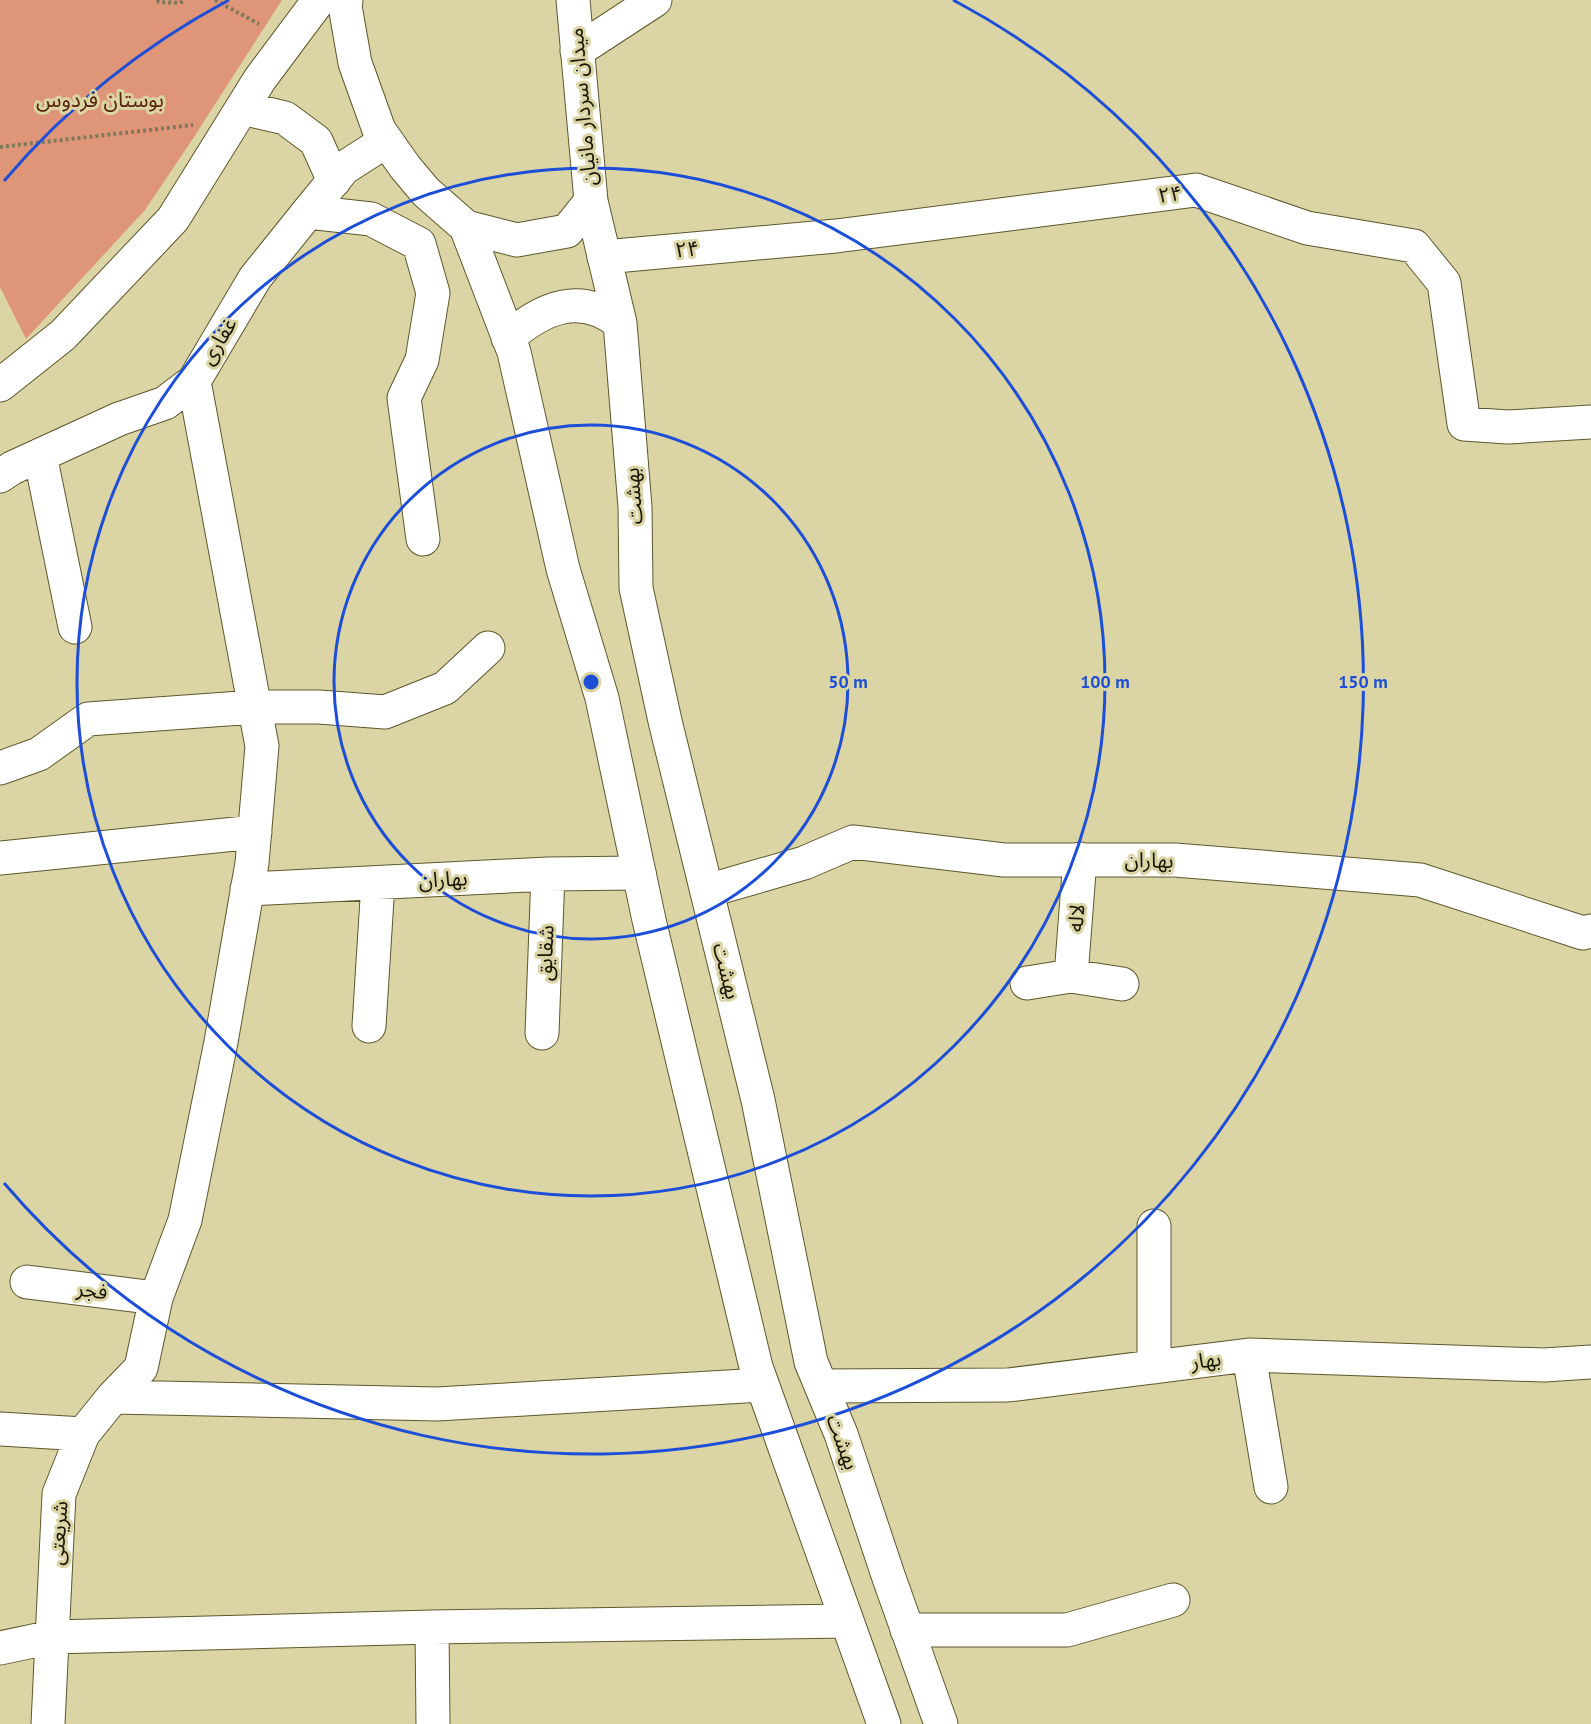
<svg xmlns="http://www.w3.org/2000/svg" width="1591" height="1724" font-family="'PT Sans','Noto Sans Arabic',sans-serif">
<style>
.green{fill:#df9578}
.lines{fill:none;stroke-linecap:round;stroke-linejoin:round}
.minor-casing{stroke:#5d572c;stroke-width:35}
.major-casing{stroke:#5d572c;stroke-width:35}
.path{stroke:#7e7a5a;stroke-width:4;stroke-dasharray:3 3;stroke-linecap:butt}
.minor{stroke:#fff;stroke-width:33}
.major{stroke:#fff;stroke-width:33}
.ring{fill:none;stroke:#1d4ed8;stroke-width:3}
.labels{text-anchor:middle;dominant-baseline:central;stroke-width:6;stroke-linejoin:round;paint-order:stroke}
.park-label{font-size:21px;fill:#57210a;stroke:#dbd5a6}
.street-label{font-size:21px;fill:#181605;stroke:#dbd5a6}
.centre{fill:#1d4ed8;stroke:#dbd5a6;stroke-width:3}
.ring-label{font-size:18px;text-anchor:middle;font-weight:bold;fill:#1d4ed8;stroke:#dbd5a6;stroke-width:6;stroke-linejoin:round;paint-order:stroke}
</style>
<rect width="100%" height="100%" fill="#dbd5a6"/>
<path class="green" d="M0,0h282l-88,137 -49,73 -119,129 -26,-52z"/>
<g class="lines">
<defs>
<path id="minor" d="M577,51l78,-51
M242,108l43,10 31,23 18,40
M308,212l63,7 48,25 14,49 -11,67 -18,38 19,141
M604,257l232,-21 360,-46 111,38 107,18 30,37 20,141 44,3 83,-5
M0,385l63,-50 110,-116 87,-140 59,-79
M40,455l35,172
M0,476l12,-8 107,-49 46,-16 29,-22 61,-103 53,-66 36,-44 42,-27
M0,768l39,-14 49,-35 167,-12h64l66,5 60,-24 43,-40
M0,858l255,-26
M247,889l301,-15 91,-1
M707,891l97,-28 49,-21 151,18h171l245,20 163,53 8,-2
M1071,976l9,-117
M1027,983l44,-7 51,8
M369,1026l9,-143
M542,1033l6,-159
M1154,1226v141
M27,1282l129,16
M1249,1355l22,132
M822,1386l186,-1 241,-30 295,10 47,-3
M113,1397l324,7 325,-19
M0,1429l83,5
M432,1627l1,97
M907,1630h160l106,-30
M0,1648l52,-11 380,-10 414,-6
M48,1724l11,-230 24,-60 30,-37 28,-29 15,-70 29,-78 36,-178 31,-179 10,-117 -68,-365"/>
<path id="major" d="M346,0l-1,6 10,57 24,67 26,37 21,25 40,35 51,13 50,-9 24,-30
M573,0l18,201 29,122 15,184 1,81 29,133 93,379 53,262 30,72 48,144 52,146
M466,227l48,125 49,217 39,129 47,222 107,447 128,357
M508,338c34,-30 72,-47 112,-15"/>
</defs>
<use href="#minor" class="minor-casing"/>
<use href="#major" class="major-casing"/>
<path class="path" d="M157,0l2,2 21,1 4,-3
M215,0l44,24
M0,147l193,-22"/>
<use href="#minor" class="minor"/>
<use href="#major" class="major"/>
</g>
<g class="ring">
<circle cx="591" cy="682" r="257"/>
<circle cx="591" cy="682" r="514"/>
<path d="M4 181A772 772 0 0 1 229 0M953 0A772 772 0 1 1 4 1183"/>
</g>
<g class="labels">
<g class="park-label">
<text x="100" y="99">بوستان فردوس</text>
</g>
<g class="street-label">
<text transform="translate(582 107) rotate(-95)">میدان سردار مانیان</text>
<text transform="translate(1170 194) rotate(-7)">۲۴</text>
<text transform="translate(687 249) rotate(-5)">۲۴</text>
<text transform="translate(218 341) rotate(-59)">غفاری</text>
<text transform="translate(633 496) rotate(-94)">بهشت</text>
<text transform="translate(1149 860) rotate(1)">بهاران</text>
<text transform="translate(443 879) rotate(-3)">بهاران</text>
<text transform="translate(1076 918) rotate(-85)">لاله</text>
<text transform="translate(545 953) rotate(-88)">شقایق</text>
<text transform="translate(727 971) rotate(76)">بهشت</text>
<text transform="translate(92 1290) rotate(7)">فجر</text>
<text transform="translate(1206 1360) rotate(-7)">بهار</text>
<text transform="translate(843 1442) rotate(70)">بهشت</text>
<text transform="translate(58 1533) rotate(-86)">شریعتی</text>
</g>
</g>
<circle cx="591" cy="682" r="9" class="centre"/>
<g class="ring-label">
<text x="848" y="688">50 m</text>
<text x="1105" y="688">100 m</text>
<text x="1363" y="688">150 m</text>
</g>
</svg>
